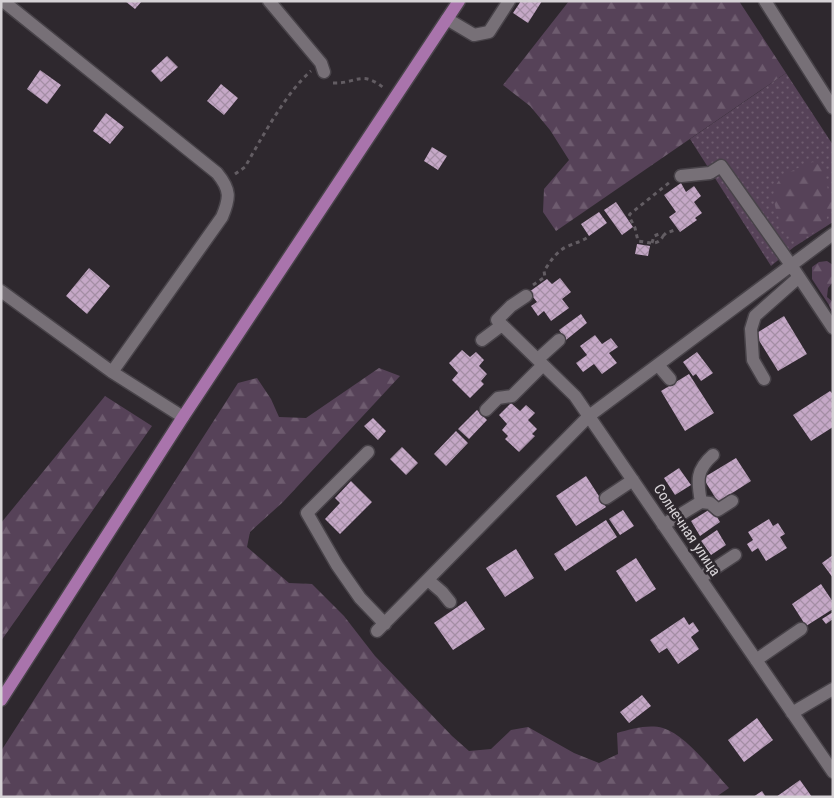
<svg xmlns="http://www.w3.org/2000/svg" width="834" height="798" font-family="'Roboto Condensed',sans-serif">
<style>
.grass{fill:url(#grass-dots)}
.forest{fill:url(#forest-firs)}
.building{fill:url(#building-cross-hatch)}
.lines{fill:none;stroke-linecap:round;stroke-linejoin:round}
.minor-casing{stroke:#484349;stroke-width:15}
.major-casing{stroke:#484349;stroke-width:15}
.path{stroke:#635d63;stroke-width:3;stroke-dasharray:4 4;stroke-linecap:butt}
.minor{stroke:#777077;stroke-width:12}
.major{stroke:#a974ac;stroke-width:12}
.labels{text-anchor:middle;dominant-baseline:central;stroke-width:5;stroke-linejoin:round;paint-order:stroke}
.street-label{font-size:15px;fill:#d6d2d6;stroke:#2e282e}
</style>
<defs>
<pattern id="grass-dots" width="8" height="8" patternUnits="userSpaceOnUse" patternTransform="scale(1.25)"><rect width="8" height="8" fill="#564258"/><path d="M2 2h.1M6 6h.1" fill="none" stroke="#6e5c6f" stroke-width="1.8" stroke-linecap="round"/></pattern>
<pattern id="forest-firs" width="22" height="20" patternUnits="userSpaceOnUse" patternTransform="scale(1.25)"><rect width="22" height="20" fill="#564258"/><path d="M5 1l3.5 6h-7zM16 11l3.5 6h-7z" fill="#6e5c6f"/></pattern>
<pattern id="building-cross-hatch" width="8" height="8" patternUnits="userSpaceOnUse" patternTransform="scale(1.25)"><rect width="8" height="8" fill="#c5a8c7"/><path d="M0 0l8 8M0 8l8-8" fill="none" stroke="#a48ea5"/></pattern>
</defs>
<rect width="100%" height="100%" fill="#2e282e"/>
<path class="grass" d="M786,73l47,72v77l-39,25 -23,19 -81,-127z"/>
<path class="forest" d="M569,1h170l47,72 -230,158 -13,-19 1,-23 25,-29 -19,-30 -20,-24 -27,-21z
M813,162l11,5 3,19 6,21 -6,10 -1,9 -27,14 -14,-6c-17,-42 -20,-55 28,-72z
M827,261l6,4v17l-5,6 -1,9 6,5v13l-4,-10 -17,-26v-12l7,-5z
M379,368l21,8 -117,126 -33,30 -3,15 42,36 23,1 32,32 31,40 77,80 17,15 22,-2 20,-19 17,-3 46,26 25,10 19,-9 -1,-21c15,-4 31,-9 46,-5 23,7 50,43 66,60l-13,9h-715v-46l237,-368 19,-5 14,21 8,18 27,1z
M105,396l47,30 -151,215v-118z"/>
<path class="building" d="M125,1h17l-7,8z
M521,1h21l-14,22 -15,-10z
M167,56l11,11 -17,15 -10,-11z
M40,70l21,15 -14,19 -20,-15z
M221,84l17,14 -14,17 -17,-14z
M106,113l18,14 -14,17 -17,-13z
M432,147l15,9 -9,14 -14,-9z
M681,183l5,9 8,-6 7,10 -7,6 8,11 -7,5 2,2 -17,12 -11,-15 7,-5 -12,-17z
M616,202l17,25 -11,8 -18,-25z
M599,212l8,11 -18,13 -8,-12z
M637,244l13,2 -2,10 -13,-2z
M89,268l21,18 -23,28 -21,-18z
M560,278l11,14 -9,7 7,9 -18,13 -7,-10 -6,5 -7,-10 6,-4 -8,-10 18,-13 5,5z
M581,314l6,9 -21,17 -7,-10z
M784,316l23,38 -29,17 -23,-37z
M595,335l7,9 9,-6 7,9 -9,6 8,10 -15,11 -8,-10 -11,8 -7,-9 11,-8 -7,-9z
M462,350l8,7 6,-5 8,8 -5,6 8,8 -6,7 3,3 -14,14 -18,-18 6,-7 -9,-10z
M697,352l16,21 -12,8 -5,-7 -3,2 -10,-14z
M689,374l25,39 -29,18 -24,-40z
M830,391l3,3v33l-22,14 -18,-26z
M511,403l9,8 6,-6 9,8 -7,7 9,9 -5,5 3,2 -16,16 -14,-13 3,-3 -6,-6 5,-6 -8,-9z
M477,410l10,10 -18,19 -11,-10z
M373,418l13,13 -8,9 -14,-14z
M456,431l12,12 -22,23 -12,-12z
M402,447l16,16 -12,12 -16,-16z
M736,458l15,23 -33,21 -15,-24z
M679,468l12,17 -16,10 -11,-17z
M586,476l20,31 -30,19 -20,-30z
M351,481l21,21 -32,32 -15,-15 15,-16 -5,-5z
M712,508l8,14 -20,14 -9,-15z
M623,510l11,16 -14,9 -11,-16z
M769,519l4,7 5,-3 7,11 -5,3 7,11 -21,13 -8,-13 -6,4 -5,-8 6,-4 -5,-8z
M606,520l11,17 -52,34 -11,-17z
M717,530l9,15 -15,10 -10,-14z
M516,549l18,29 -29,19 -19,-29z
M833,555v23l-11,-15z
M636,558l20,31 -20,13 -20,-31z
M821,584l12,18v7l-27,17 -14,-22z
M466,601l19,28 -32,21 -19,-27z
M833,612v7l-7,5 -4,-5z
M684,617l5,8 4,-3 6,9 -8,6 8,12 -21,15 -11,-16 -8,5 -9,-13z
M642,695l9,11 -22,17 -9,-11z
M757,718l16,22 -29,22 -16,-22z
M800,780l12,17h-36z
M762,791l4,6h-13z"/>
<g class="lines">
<defs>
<path id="minor" d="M3,1l214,172c14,17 13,25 5,44l-110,155
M269,1l52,62 3,9
M765,1l68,107
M447,19l27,16 15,-3 20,-31
M681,176l29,-3 11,-7 70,99 42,63
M1,291l111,81 71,45
M526,296l-15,10 -14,14 78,76 258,376
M482,340l20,-15
M538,359l21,-19
M658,365l12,14
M764,379l-11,-19 -2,-31 4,-13 44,-39
M486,410l12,-12 14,-2 31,-31
M368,452l-61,61 30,52 23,33 25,26
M606,498l27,-18
M701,502c-4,-22 -5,-32 12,-47
M663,525l38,-23 9,1 8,7 14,-9
M700,578l35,-23
M428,580l14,12 8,10
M377,631l212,-215 244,-182
M756,660l45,-31
M792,713l41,-24"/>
<path id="major" d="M1,700l182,-283 276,-416"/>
</defs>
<use href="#minor" class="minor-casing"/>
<use href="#major" class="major-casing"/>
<path class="path" d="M333,83c24,1 28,-14 52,6
M235,174l10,-7c16,-28 42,-76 66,-96
M663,236l3,-3 9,-3
M652,243l2,-7 5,-2 4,2c-5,11 -15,6 -25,5l-3,-13 -6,-12 1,-2 40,-32
M533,285l12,-8 -1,-6c6,-9 12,-19 22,-24 8,-4 15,-5 22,-10"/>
<use href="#minor" class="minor"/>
<use href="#major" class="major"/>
</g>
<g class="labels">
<g class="street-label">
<text transform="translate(687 530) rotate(56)">Солнечная улица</text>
</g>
</g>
<rect width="834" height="798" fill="none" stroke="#d6d2d6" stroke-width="5"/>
</svg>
